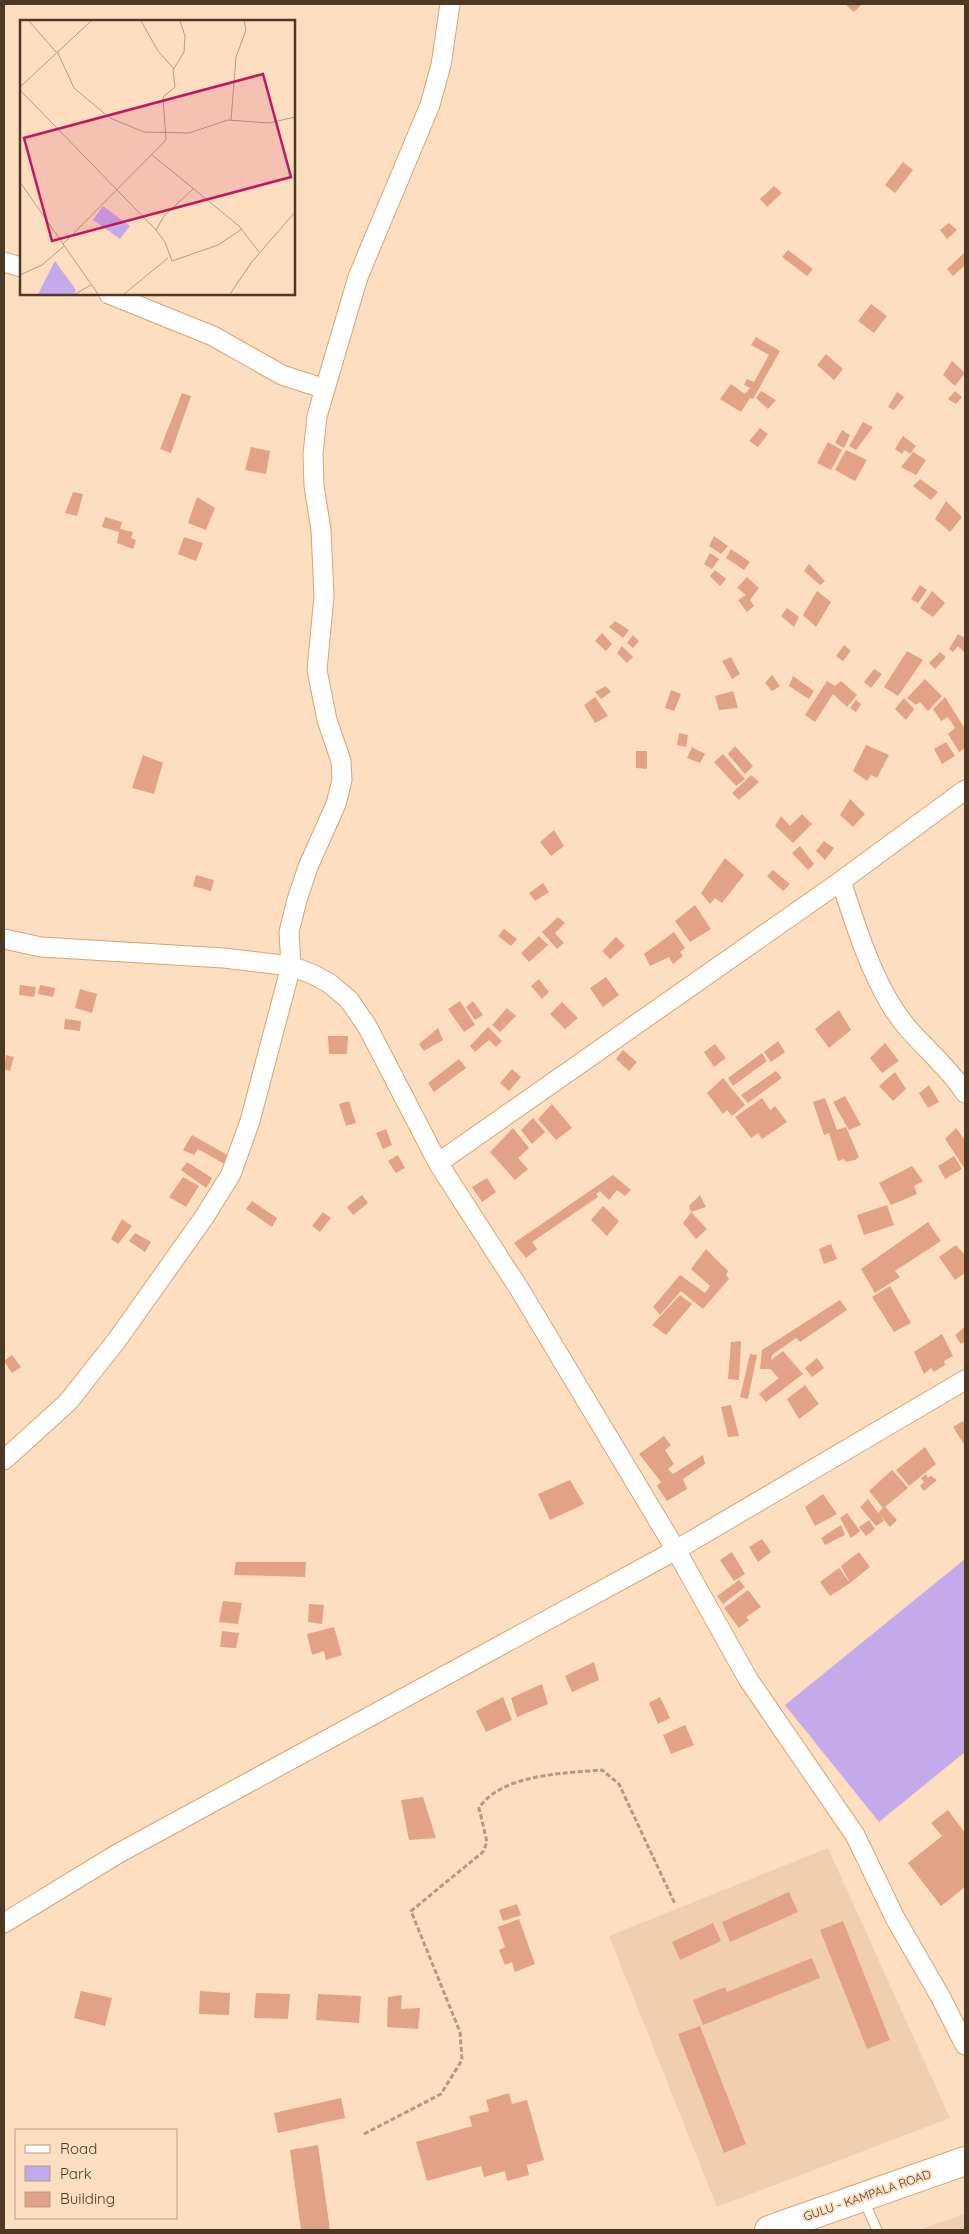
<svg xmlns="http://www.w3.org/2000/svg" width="969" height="2234" font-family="Quicksand,sans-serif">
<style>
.built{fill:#f0ceae}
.green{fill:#c5aaeb}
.building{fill:#e2a287}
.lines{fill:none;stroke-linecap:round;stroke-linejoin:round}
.service-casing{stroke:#d6a475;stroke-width:11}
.minor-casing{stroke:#d6a475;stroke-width:21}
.primary-casing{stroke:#d6a475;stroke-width:30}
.path{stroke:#b49980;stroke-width:3;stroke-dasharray:5 2.5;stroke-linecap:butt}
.service{stroke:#fff;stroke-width:9}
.minor{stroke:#fff;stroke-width:19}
.primary{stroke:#fff;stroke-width:28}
.labels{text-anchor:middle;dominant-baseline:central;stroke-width:4;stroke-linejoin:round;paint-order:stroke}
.street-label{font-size:12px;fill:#4d3824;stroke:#fedec1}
.inset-road{fill:none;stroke:#b79c82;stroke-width:1}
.view{fill:#c2185b;fill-opacity:0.15;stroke:#c2185b;stroke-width:2.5}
.inset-edge{fill:none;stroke:#4d3824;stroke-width:2.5}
</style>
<rect width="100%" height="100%" fill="#fedec1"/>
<path class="built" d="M828,1848l122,270 -233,89 -108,-271z
M965,2214v16h-47z"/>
<path class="green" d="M965,1559v193l-86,70 -94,-117z"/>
<path class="building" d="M845,4h17l-8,8z
M903,162l10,8 -18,23 -10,-8z
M774,186l8,7 -15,14 -7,-8z
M949,223l8,7 -10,9 -7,-9z
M788,250l25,19 -6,7 -25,-19z
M965,252v13l-12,11 -6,-7z
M871,304l16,12 -13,17 -16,-12z
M756,337l24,14 -27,48 -3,-1 -9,14 -21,-13 11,-15 14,10 5,-6 -6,-3 3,-6 7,3 15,-27 -18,-10z
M826,354l17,15 -9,11 -17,-15z
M952,361l13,12 -10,13 -12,-11z
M761,391l15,9 -8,9 -12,-11z
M955,391l7,6 -6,7 -8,-5z
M897,392l7,5 -10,13 -6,-3z
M182,393l9,3 -20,57 -11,-4z
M863,422l10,5 -17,23 -7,-4z
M760,428l8,6 -10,13 -9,-6z
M842,430l8,5 -6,13 -9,-5z
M903,436l13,10 -6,8 -5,-4 -3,4 -7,-5z
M828,442l14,8 -11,20 -14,-7z
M251,447l19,4 -4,23 -21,-4z
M846,450l21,10 -12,21 -20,-11z
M913,452l13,8 -10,15 -15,-8z
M920,479l18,13 -7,8 -18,-14z
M73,492l10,2 -6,22 -12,-3z
M197,497l18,11 -9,22 -18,-7z
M946,501l16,16 -12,15 -15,-13z
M105,517l17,5 -2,7 13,3 -2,6 5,2 -3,9 -16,-6 2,-11 -17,-5z
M714,536l14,10 -7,8 -12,-8z
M184,537l19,6 -7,18 -18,-7z
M731,549l19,13 -6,8 -18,-12z
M710,553l9,6 -7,10 -8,-5z
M809,564l16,17 -5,4 -16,-14z
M715,570l11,9 -6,7 -10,-10z
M747,577l12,11 -9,12 4,6 -7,6 -9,-12 8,-5 -9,-7z
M920,585l7,5 -9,13 -7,-4z
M817,591l14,11 -15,25 -13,-12z
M932,591l13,12 -12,14 -13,-9z
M787,608l12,9 -5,10 -13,-11z
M615,621l14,9 -6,8 -14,-11z
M602,633l10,11 -6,7 -11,-10z
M958,634l7,4v15l-7,-7 -5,6 -4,-3z
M633,635l6,6 -6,7 -6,-5z
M844,645l7,6 -8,10 -7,-5z
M622,646l11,11 -6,6 -10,-10z
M907,651l16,9 -25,36 -14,-9z
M940,652l6,5 -11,12 -6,-6z
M731,657l9,17 -8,5 -10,-18z
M874,669l8,5 -11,14 -7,-6z
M772,675l8,11 -8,5 -7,-8z
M793,676l21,15 -5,8 -20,-13z
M925,679l17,17 -14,15 -8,-9 -4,3 -9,-7z
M827,681l8,5 6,-5 16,14 -10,12 -14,-13 -18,28 -10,-7z
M606,686l5,6 -10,7 -6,-7z
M671,690l10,4 -7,17 -9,-3z
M733,691l5,17 -19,2 -4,-14z
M595,697l13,19 -13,7 -11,-18z
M945,697l20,32v19l-6,4 -11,-18 7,-6 -7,-11 -7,4 -8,-12z
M904,698l10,11 -8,11 -11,-11z
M856,700l5,4 -5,8 -6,-4z
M679,733l9,2 -2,12 -9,-2z
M946,742l9,14 -13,8 -8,-15z
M866,745l23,10 -12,23 -6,-3 -4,6 -14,-10z
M735,746l18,20 -8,8 -17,-20z
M692,747l13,7 -5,9 -13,-5z
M636,751h11v18l-11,-1z
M723,754l22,25 -9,7 -22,-24z
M143,755l20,8 -9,31 -22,-6z
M751,775l8,7 -20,18 -7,-7z
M850,799l15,15 -12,13 -13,-12z
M802,814l10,10 -19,19 -18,-17 6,-10 9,10z
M554,830l10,16 -13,10 -11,-14z
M824,841l10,7 -9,12 -9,-9z
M800,846l14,18 -6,6 -16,-17z
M725,858l19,17 -22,28 -7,-5 -5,6 -9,-11z
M773,870l17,14 -7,7 -16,-15z
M196,875l18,5 -3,11 -18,-5z
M543,883l6,9 -14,9 -6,-8z
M695,905l16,24 -21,13 -15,-21z
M558,917l7,6 -10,10 9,10 -7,6 -15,-17z
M504,929l13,10 -6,7 -13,-10z
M674,932l11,16 -5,4 3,4 -10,8 -4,-7 -19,9 -6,-12z
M539,936l9,9 -19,17 -8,-9z
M616,937l9,9 -15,13 -8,-8z
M606,977l13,18 -16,12 -13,-19z
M539,979l10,13 -7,7 -11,-13z
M20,985l16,2 -2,10 -15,-2z
M40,985l15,3 -2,9 -15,-3z
M80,989l17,5 -5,19 -17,-5z
M460,1001l15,24 -11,7 -16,-23z
M473,1001l10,14 -8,5 -9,-13z
M562,1002l16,16 -13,11 -15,-15z
M507,1008l9,8 -16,16 -8,-7z
M839,1010l12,20 -22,18 -14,-19z
M65,1019l16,2 -1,10 -16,-2z
M488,1027l14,14 -6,6 -7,-7 -14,12 -5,-6z
M438,1028l5,12 -19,11 -5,-7z
M328,1036h20l-1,18h-18z
M778,1041l7,11 -14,10 -7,-10z
M885,1043l14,18 -17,12 -12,-15z
M715,1044l11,14 -12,9 -10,-15z
M623,1050l14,12 -8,9 -13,-12z
M762,1053l5,8 -34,25 -5,-8z
M6,1055l8,2 -4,14 -6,-2z
M459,1059l7,9 -32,24 -6,-9z
M512,1069l9,8 -12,14 -9,-8z
M776,1071l6,7 -34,25 -7,-8z
M895,1072l11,17 -13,12 -14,-15z
M723,1078l22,27 -13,11 -5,-6 -4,4 -16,-21z
M929,1085l10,17 -11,6 -9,-15z
M845,1096l16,29 -12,5 -16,-28z
M762,1098l8,12 5,-4 12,16 -25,17 -4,-6 -7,5 -16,-21z
M825,1098l12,32 9,-3 13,30 -4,3 -9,2 -2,-3 -6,2 -9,-28 -5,2 -11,-33z
M349,1101l7,22 -10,3 -7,-22z
M552,1104l20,24 -16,12 -18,-21z
M533,1118l12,14 -13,12 -11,-14z
M513,1128l16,20 -11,10 10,11 -13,11 -25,-28z
M956,1128l9,12v29l-20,-30z
M386,1129l6,16 -9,4 -7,-16z
M192,1135l39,22 -5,8 -28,-16 -4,6 -11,-5z
M398,1155l7,13 -9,5 -8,-12z
M954,1156l8,13 -17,10 -7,-13z
M187,1162l25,16 -6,10 -25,-18z
M912,1166l11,15 -9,5 3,8 -26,11 -12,-22z
M613,1175l18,15 -6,6 -8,-6 -8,10 -9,-9 -4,3 2,3 -66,45 5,7 -11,9 -12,-15z
M183,1177l16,9 -13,21 -17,-10z
M487,1178l9,14 -14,10 -10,-15z
M362,1195l6,8 -15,12 -6,-8z
M700,1195l6,12 -15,5 16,17 -11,10 -13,-16 8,-11 -2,-6z
M252,1201l25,17 -5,9 -26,-18z
M887,1205l7,20 -30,10 -7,-20z
M603,1206l16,15 -12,15 -16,-16z
M323,1212l8,6 -11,14 -8,-6z
M122,1219l10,7 -14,18 -7,-5z
M928,1222l13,19 -46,30 5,6 -25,16 -14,-24z
M135,1233l16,9 -6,10 -16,-11z
M831,1244l6,15 -13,5 -5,-15z
M956,1245l9,10v18l-10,7 -16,-23z
M706,1249l22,22 -2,4 3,4 -26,30 -22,-18 -21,24 -7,-8 27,-32 25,18 5,-7 -19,-17z
M890,1286l21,37 -17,9 -22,-35z
M680,1295l12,9 -26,31 -14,-10z
M840,1300l7,10 -47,32 -4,-4 -24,17 -1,5 12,-9 20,23 -37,28 -7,-8 20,-16 -9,-9h-10l2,-19z
M965,1327v15l-4,2 -6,-9z
M942,1334l11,22 -9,5 1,4 -11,7 -3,-4 -7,6 -10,-22z
M741,1341l-2,39 -11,-1 3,-37z
M750,1354l7,1 -9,44 -8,-2z
M12,1355l9,12 -9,6 -8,-12z
M817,1358l7,10 -12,9 -7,-9z
M805,1385l14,19 -20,15 -12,-20z
M731,1405l8,31 -11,1 -7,-30z
M963,1421l2,4v21l-12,-19z
M664,1436l7,9 -6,5 9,14 -6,5 5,5 30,-19 2,9 -22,15 4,10 -20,12 -10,-15 4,-4 -22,-28z
M925,1447l11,17 -27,22 -13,-16z
M892,1470l16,18 -23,19 12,13 -7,7 -10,-12 4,6 -8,5 -16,-19 8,-8 10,14 5,-5 -14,-17z
M926,1474l2,4 3,-2 6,4 -13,11 -4,-5 4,-4 -3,-4z
M570,1480l14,24 -34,16 -12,-26z
M823,1494l14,20 -22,12 -10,-19z
M847,1513l13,18 -9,7 -11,-20z
M869,1520l6,9 -9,7 -7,-9z
M841,1525l4,10 -20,10 -4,-7z
M762,1539l9,13 -13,10 -9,-15z
M732,1552l13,22 -11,7 -14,-21z
M859,1552l11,15 -20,16 -20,13 -10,-14 19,-14 11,15 -9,-17z
M236,1562h70l-1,15 -71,-2z
M739,1580l6,7 -22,17 -6,-8z
M748,1590l13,17 -15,10 3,3 -10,8 -15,-20z
M223,1601l19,2 -4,21 -19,-2z
M309,1604l15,1 -2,19 -14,-2z
M334,1627l8,28 -16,5 -2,-9 -12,4 -5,-21z
M222,1631l17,2 -3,15 -16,-1z
M594,1662l5,18 -27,12 -7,-16z
M542,1684l6,20 -31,13 -6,-19z
M503,1697l9,23 -26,12 -10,-21z
M660,1697l10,21 -12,6 -9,-21z
M685,1725l9,20 -23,9 -8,-19z
M423,1797l13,41 -27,2 -8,-40z
M948,1810l17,23v54l-24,19 -33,-43 34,-27 -11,-13z
M789,1892l9,20 -68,30 -8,-20z
M517,1904l4,11 -18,6 -4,-11z
M519,1919l16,45 -20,8 -3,-10 -7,3 -6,-15 6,-3 -7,-20z
M843,1921l47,119 -23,9 -47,-119z
M713,1923l8,18 -41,19 -8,-18z
M812,1958l8,20 -117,47 -10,-25 32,-13 2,5z
M81,1991l31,7 -7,28 -31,-8z
M200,1991l30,2 -1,22 -30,-1z
M256,1993l34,1 -2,25 -34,-1z
M318,1994l43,2 -2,27 -43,-3z
M402,1995l-1,14 19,-1 -2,21 -31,-2 1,-30z
M700,2026l46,118 -22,9 -46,-119z
M509,2093l3,11 15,-4 17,60 -17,5 2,10 -22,6 -2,-10 -21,6 -3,-11 -54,15 -11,-39 56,-16 -3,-10 20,-5 -3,-11z
M341,2098l4,20 -67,15 -4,-20z
M318,2145l12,85h-29l-11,-80z"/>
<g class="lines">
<defs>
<path id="service" d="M864,2201l13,29"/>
<path id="minor" d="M4,262l17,5
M109,294l104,42 69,39 43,14
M841,881c14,42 27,86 50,124 20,34 54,56 74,88
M4,939l37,8 183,11 67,8 21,8 17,9 20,17 18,26 71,137 82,127 156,260 72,129 107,156 40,83 45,78 25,49
M438,1163l403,-282 124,-91
M4,1460l64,-58 49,-62 88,-124 26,-42 19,-53 41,-155 -2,-34 8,-32 11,-33 28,-63 6,-24 -1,-19 -14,-41 -10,-50 7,-74 -3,-66 -7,-44 -1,-32 4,-38 41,-139 72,-172 11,-40 9,-61
M4,1923l115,-70 557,-303 289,-170"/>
<path id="primary" d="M769,2230l196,-69"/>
</defs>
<use href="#service" class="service-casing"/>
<use href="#minor" class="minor-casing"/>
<use href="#primary" class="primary-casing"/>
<path class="path" d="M364,2134l77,-40 21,-34 -2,-28 -49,-121 72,-59 4,-10 -8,-34c22,-34 87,-35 123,-38l17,14 56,120"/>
<use href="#service" class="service"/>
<use href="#minor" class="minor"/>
<use href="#primary" class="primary"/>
</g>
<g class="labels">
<g class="street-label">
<text transform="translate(867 2195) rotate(-19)">GULU - KAMPALA ROAD</text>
</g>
</g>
<g transform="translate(20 20)">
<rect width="275" height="275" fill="#fedec1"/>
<path d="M83,186l27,20 -10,13 -27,-19zM35,241l21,29 -2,4h-36z" fill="#c5aaeb"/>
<path class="inset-road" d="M9,1l27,31M121,1l17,30 16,18M37,31l17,37 36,30 34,14 45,1 39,-13 41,3 26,-6M0,67l71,-66M0,70l136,140 9,12 7,19 46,-16 24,-16M211,100l5,-63 10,-27 -2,-9M131,134l88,72 20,26M0,162l78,112M136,210l8,-14 29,-27M43,224l103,-104 -3,-43 12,-10 -2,-17 11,-18 1,-16 -5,-15M0,255l22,-10 22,-19M55,274l16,-9M104,274l44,-36M210,274l21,-31 44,-51"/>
<path class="view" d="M243,54l28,103 -239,64 -28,-103z"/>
<rect width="275" height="275" class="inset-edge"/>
</g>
<rect width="969" height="2234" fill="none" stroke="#4d3824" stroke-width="10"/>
<rect x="15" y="2129" width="162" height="90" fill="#fedec1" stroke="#b79c82"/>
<rect x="25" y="2145" width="25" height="8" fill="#ffffff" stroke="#b79c82"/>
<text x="60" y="2154" font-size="15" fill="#4d3824">Road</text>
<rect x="25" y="2166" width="25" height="15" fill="#c5aaeb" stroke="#b79c82"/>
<text x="60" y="2179" font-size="15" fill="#4d3824">Park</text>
<rect x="25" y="2192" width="25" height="15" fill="#e2a287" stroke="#b79c82"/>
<text x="60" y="2204" font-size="15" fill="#4d3824">Building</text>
</svg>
